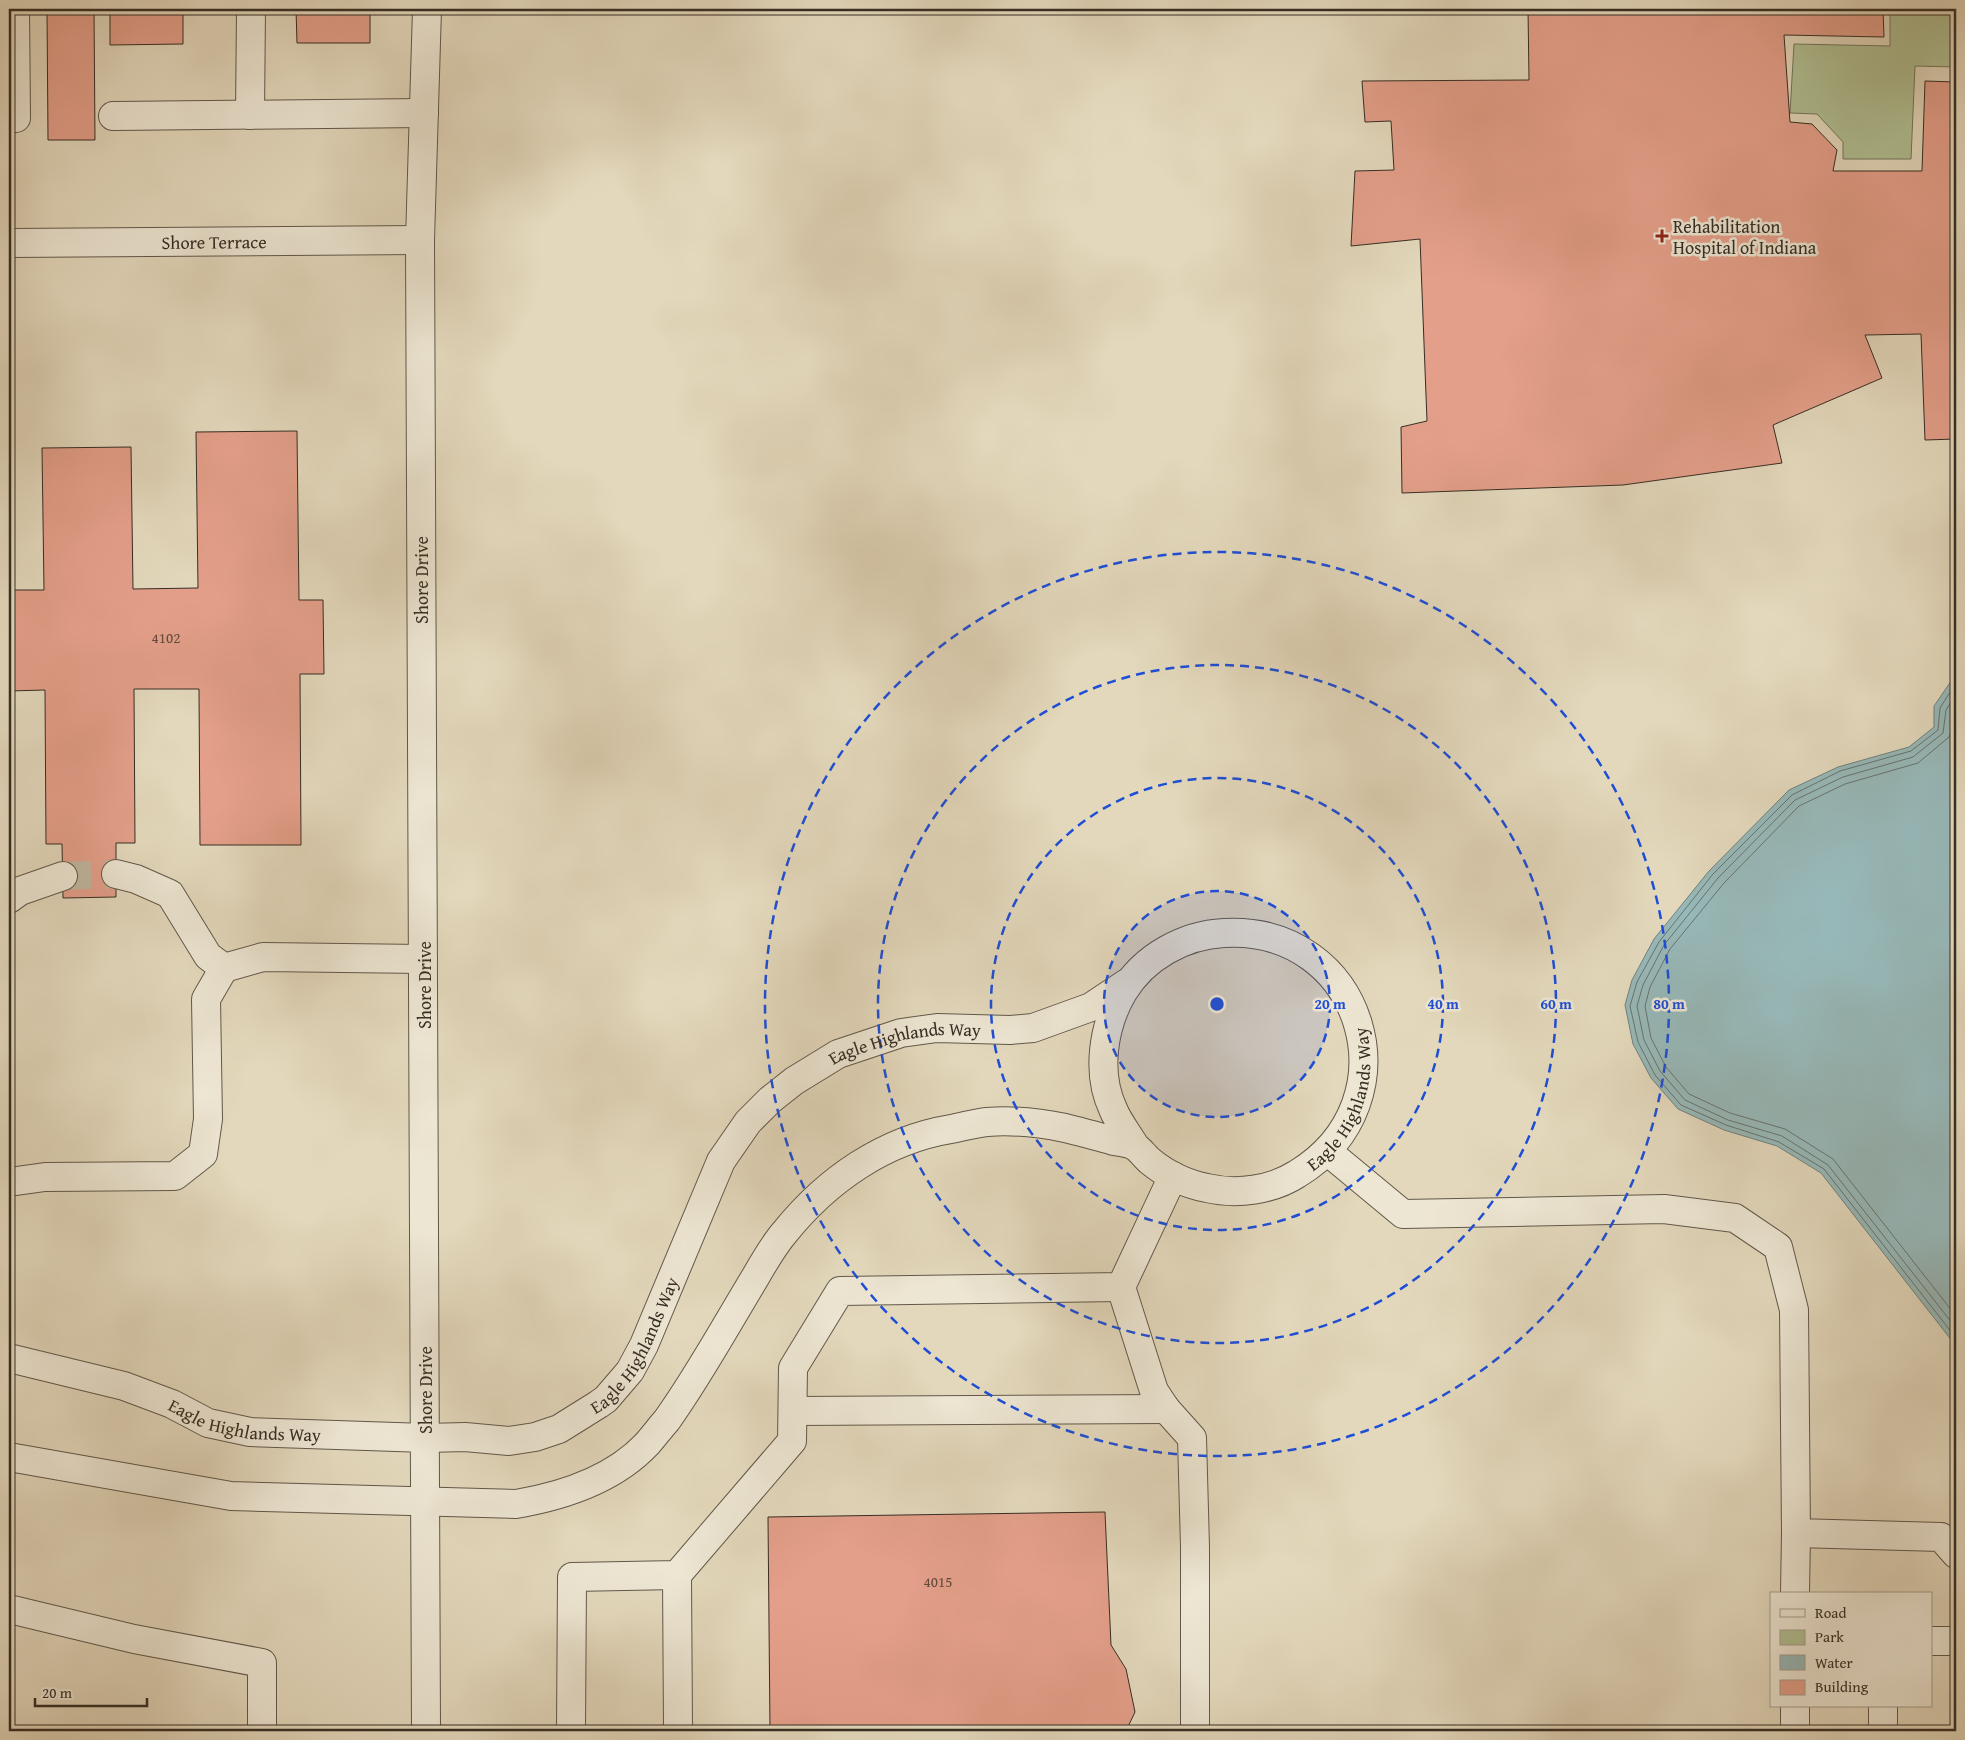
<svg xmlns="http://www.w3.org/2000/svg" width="1965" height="1740" font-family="'Gentium Book Plus',serif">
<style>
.green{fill:#b0bf93;stroke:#73765c}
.water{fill:#97b8b8;stroke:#70817d}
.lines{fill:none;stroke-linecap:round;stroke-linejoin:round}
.shore{stroke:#66736e;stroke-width:1}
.building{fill:#e49f8a;stroke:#362e24}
.minor-tunnel{stroke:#c0b69e;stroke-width:28;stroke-dasharray:28 14;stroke-linecap:butt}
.minor-casing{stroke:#61584a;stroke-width:30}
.minor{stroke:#ede6d3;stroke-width:28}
.ring{fill:none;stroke:#1d4ed8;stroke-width:2.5;stroke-dasharray:9 6}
.poi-dot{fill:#8f2418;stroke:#ede6d3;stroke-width:2}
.labels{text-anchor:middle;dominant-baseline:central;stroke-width:5;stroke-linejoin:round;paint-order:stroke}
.number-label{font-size:15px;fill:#624a3e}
.poi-label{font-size:18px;fill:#362e24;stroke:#ede6d3;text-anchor:start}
.street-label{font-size:18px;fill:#362e24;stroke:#ede6d3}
.centre{fill:#1d4ed8;stroke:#ede6d3;stroke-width:2.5}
.ring-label{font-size:15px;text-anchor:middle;font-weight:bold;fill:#1d4ed8;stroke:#ede6d3;stroke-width:5;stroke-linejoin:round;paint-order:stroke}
</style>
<rect width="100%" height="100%" fill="#e3d8bc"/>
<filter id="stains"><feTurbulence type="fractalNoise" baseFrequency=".004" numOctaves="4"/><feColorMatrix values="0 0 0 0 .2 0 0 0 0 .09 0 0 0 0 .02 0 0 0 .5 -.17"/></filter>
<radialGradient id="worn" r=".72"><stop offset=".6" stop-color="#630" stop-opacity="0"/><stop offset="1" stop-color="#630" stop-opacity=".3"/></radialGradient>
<path class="green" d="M1890,9h66v58l-41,-1 -4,93h-68v-17l-26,-28 -27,-1 4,-69 96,2z"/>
<path class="water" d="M1956,674v672l-135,-173 -44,-27 -53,-16 -46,-21 -27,-31 -18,-34 -8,-39 7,-25 22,-41 55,-68 80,-81 49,-23 71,-20 25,-20v-21z"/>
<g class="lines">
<path class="shore" d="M1956,683l-16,25 -2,22 -27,21 -71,20 -48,24 -79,79 -54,68 -22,40 -7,24 8,36 17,33 26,30 45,20 53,17 45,27 132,169
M1956,694l-10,16 -3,23 -30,24 -70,20 -48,23 -77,78 -54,67 -21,40 -6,21 7,34 16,31 25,29 43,20 54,16 46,29 128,163
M1956,707l-3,5 -1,18 -3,7 -31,26 -73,21 -46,22 -75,77 -54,66 -20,38 -5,19 6,32 15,29 23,27 41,19 55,16 48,30 123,157"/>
</g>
<path class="building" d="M47,9h47l1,131h-47z
M110,9h73v35l-73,1z
M296,9h74v34h-73z
M1528,9h355l1,28 -100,-2 6,87 22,2 25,26 -4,21h89l3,-90 31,1v357l-31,1 -4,-106 -56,1 17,43 -109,47 9,38 -159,22 -221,8 -1,-66 26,-6 -7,-182 -69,7 4,-75 39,-1 -3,-49 -26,1 -3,-41 167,-1z
M297,431l2,169h24l1,74h-24l1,171h-101l-1,-156h-65l1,154h-19v54l-53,1 -1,-54h-16l-1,-154 -36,1v-101h35l-2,-142 89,-1 2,142 65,-1 -2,-156z
M1105,1512l6,133 15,24 9,43 -9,19h-356l-2,-214z"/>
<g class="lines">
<path class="minor-tunnel" d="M63,876l53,-2"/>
<defs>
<g id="minor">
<path d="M250,115l1,-106"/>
<path d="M113,116l311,-3"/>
<path d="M9,118h7l-1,-109"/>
<path id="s1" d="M9,243l411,-3"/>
<path d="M116,874l20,5 34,15 38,62 16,12"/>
<path d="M9,899l11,-8 43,-15"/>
<path d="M1327,1151l76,63 261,-5 71,9 43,29 16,63 2,223 145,4 15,17"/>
<path d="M9,1182l36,-5 130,-1 28,-22 5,-35 -2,-120 18,-31 39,-11 160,2"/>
<path d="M1121,1287l33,104 12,18 26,29 3,109v184"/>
<path id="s2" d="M9,1358l115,28 48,18 36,19 42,9 176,6 39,-1 44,4 26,-4 24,-8 40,-25 7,-5 24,-28 14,-26 77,-184 27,-39 22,-22 24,-19 44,-27 63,-21 36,-5 73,2 23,-2 58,-21 36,-24"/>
<path d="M794,1411l372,-2"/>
<path id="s3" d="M9,1457l222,39 285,8c47,-8 97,-24 131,-60 7,-8 13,-16 20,-24 30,-42 56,-89 83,-134 11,-18 21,-38 35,-54 42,-52 99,-92 166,-103 12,-2 24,-6 36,-7 25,-2 54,1 78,6 16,4 32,8 49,13 6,1 15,2 20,5 6,3 11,11 16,15 17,14 36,23 57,27 30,7 65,2 90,-14 120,-73 66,-249 -73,-241 -40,2 -80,24 -101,59 -20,34 -27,81 -10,117 5,13 15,25 22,37"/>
<path d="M677,1575l1,156"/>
<path d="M1795,1594l1,-61"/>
<path d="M9,1609l125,30 128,24v68"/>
<path d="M1931,1641h25"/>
<path d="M1795,1706v25"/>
<path d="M1883,1706v25"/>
<path d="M426,1731l-6,-1491 7,-231"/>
<path d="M571,1731l1,-154 105,-2 115,-134 1,-73 47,-77 281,-4 52,-111"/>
</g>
</defs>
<use href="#minor" class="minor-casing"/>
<use href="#minor" class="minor"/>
</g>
<circle cx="1217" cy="1004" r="113" fill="#1d4ed8" fill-opacity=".12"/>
<g class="ring">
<circle cx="1217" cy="1004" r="113"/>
<circle cx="1217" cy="1004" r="226"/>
<circle cx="1217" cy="1004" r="339"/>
<circle cx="1217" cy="1004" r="452"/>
</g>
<path class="poi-dot" d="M1659.5 228.5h5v5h5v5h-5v5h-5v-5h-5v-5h5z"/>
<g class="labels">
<g class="number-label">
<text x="166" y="637">4102</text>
<text x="938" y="1581">4015</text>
</g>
<g class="poi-label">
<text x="1673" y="226">Rehabilitation<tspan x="1673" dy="21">Hospital of Indiana</tspan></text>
</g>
<g class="street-label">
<text stroke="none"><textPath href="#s1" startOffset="205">Shore Terrace</textPath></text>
<text transform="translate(421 580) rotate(-90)">Shore Drive</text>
<text transform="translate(424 985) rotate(-90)">Shore Drive</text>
<text stroke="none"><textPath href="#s2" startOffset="1115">Eagle Highlands Way</textPath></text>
<text stroke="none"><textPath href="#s3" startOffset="1568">Eagle Highlands Way</textPath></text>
<text stroke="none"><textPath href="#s2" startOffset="681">Eagle Highlands Way</textPath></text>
<text transform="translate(425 1390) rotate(-90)">Shore Drive</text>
<text stroke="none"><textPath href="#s2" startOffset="246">Eagle Highlands Way</textPath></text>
</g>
</g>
<circle cx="1217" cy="1004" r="8" class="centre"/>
<g class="ring-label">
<text x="1330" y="1009">20 m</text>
<text x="1443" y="1009">40 m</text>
<text x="1556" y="1009">60 m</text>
<text x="1669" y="1009">80 m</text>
</g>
<rect width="1965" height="1740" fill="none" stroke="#e3d8bc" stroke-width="30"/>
<rect x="10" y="10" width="1945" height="1720" fill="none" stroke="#362e24" stroke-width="2.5"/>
<rect x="15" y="15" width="1935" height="1710" fill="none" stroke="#362e24"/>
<rect x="1770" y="1592" width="162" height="115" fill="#ede6d3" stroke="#a49c8d"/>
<rect x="1780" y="1609" width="25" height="8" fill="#ede6d3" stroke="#a49c8d"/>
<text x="1815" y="1618" font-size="15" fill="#362e24">Road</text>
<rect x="1780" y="1630" width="25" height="15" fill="#b0bf93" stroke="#a49c8d"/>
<text x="1815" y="1642" font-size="15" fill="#362e24">Park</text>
<rect x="1780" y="1655" width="25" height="15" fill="#97b8b8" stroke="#a49c8d"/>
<text x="1815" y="1668" font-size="15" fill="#362e24">Water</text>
<rect x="1780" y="1680" width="25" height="15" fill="#e49f8a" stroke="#a49c8d"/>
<text x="1815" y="1692" font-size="15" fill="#362e24">Building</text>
<path d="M35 1698v8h112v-8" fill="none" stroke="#362e24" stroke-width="2.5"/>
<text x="42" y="1698" font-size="15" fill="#362e24" stroke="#ede6d3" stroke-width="4" paint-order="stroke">20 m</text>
<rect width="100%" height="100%" filter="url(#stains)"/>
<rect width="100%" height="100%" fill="url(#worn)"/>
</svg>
